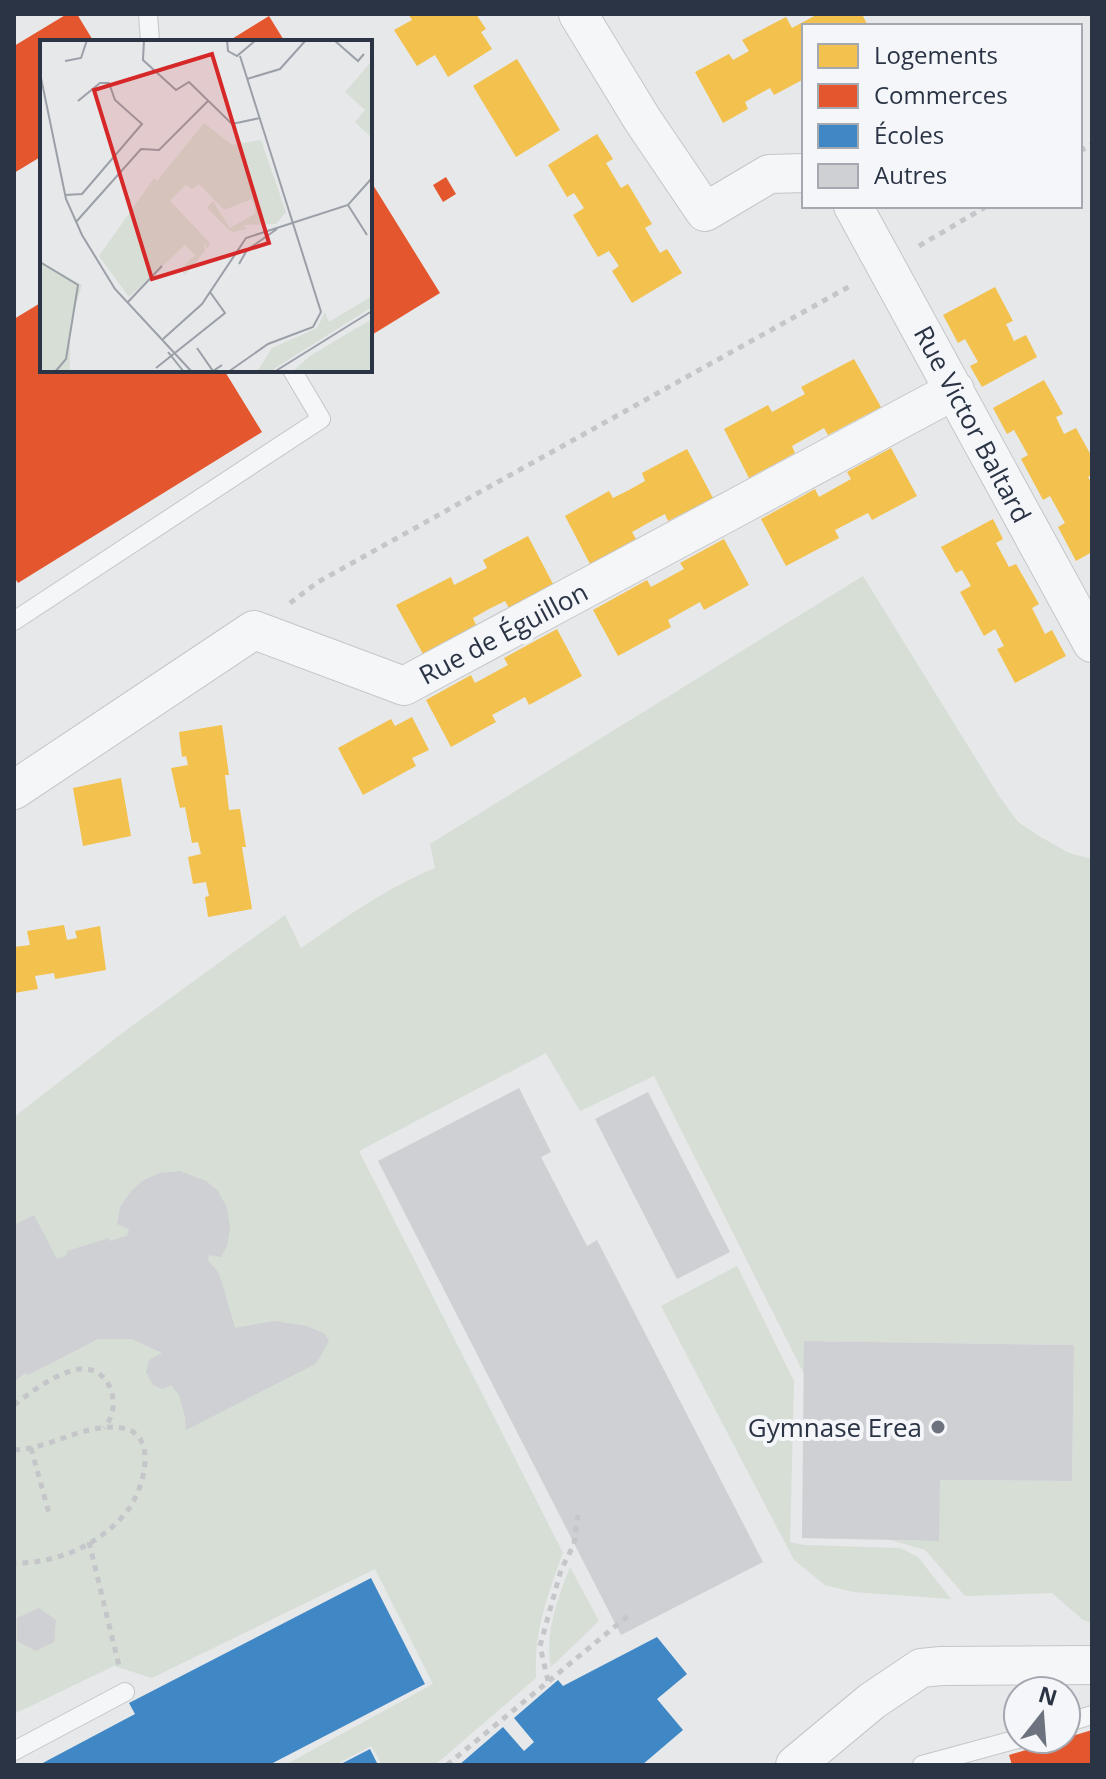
<svg xmlns="http://www.w3.org/2000/svg" width="1106" height="1779" font-family="'Open Sans',sans-serif">
<style>
.green{fill:#d6ded6}
.homes{fill:#f2c14e}
.shops{fill:#e4572e}
.schools{fill:#3f88c5}
.building{fill:#ced0d3}
.lines{fill:none;stroke-linecap:round;stroke-linejoin:round}
.lane-casing{stroke:#c4c6c8;stroke-width:20}
.street-casing{stroke:#c4c6c8;stroke-width:40}
.path{stroke:#c5c6ca;stroke-width:5;stroke-dasharray:6 6;stroke-linecap:butt}
.lane{stroke:#f5f6f7;stroke-width:18}
.street{stroke:#f5f6f7;stroke-width:38}
.poi-dot{fill:#6c737f;stroke:#f4f6f9;stroke-width:3}
.labels{text-anchor:middle;dominant-baseline:central;stroke-width:8;stroke-linejoin:round;paint-order:stroke}
.street-label{font-size:26px;fill:#2b3445;stroke:#f4f6f9}
.poi-label{font-size:26px;fill:#2b3445;stroke:#f4f6f9;text-anchor:end}
.inset-road{fill:none;stroke:#9ba0a8;stroke-width:2}
.view{fill:#d62828;fill-opacity:0.15;stroke:#d62828;stroke-width:4}
.inset-edge{fill:none;stroke:#2b3445;stroke-width:4}
</style>
<rect width="100%" height="100%" fill="#e6e8ea"/>
<path class="green" d="M863,576l136,220 19,26 21,14 30,17 23,6v764l-9,-3 -31,-27 -87,3 -40,-46 -34,-10 47,1 2,-61 132,1 2,-136 -269,-4 -1,33 -150,-298 -74,35 -34,-58 -187,98 204,402c-16,44 -29,77 -27,125l-101,87h-53l-11,-19 -36,19h-50l148,-81 -58,-115 -223,109 -38,-12 -100,48v-597l111,-86 160,-116 16,33c44,-30 85,-60 134,-80l-5,-24z
M737,1266l57,115 -4,161 14,3 96,3 18,9 33,42 -98,-7 -28,-7 -31,-25 -133,-254z
M570,1567l29,54 -48,46c-7,-33 7,-69 19,-100z"/>
<path class="homes" d="M408,14h68l10,15 -5,3 11,17 -44,28 -13,-22 -18,11 -23,-36 18,-10z
M818,14h44l6,12h-64v53l-30,16 -4,-7 -25,14 3,7 -25,14 -28,-51 34,-18 4,6 16,-9 -7,-11 44,-23 6,11z
M517,59l43,71 -44,27 -43,-71z
M597,134l16,25 -7,4 15,25 7,-4 24,40 -7,4 15,25 7,-4 15,24 -50,30 -20,-32 7,-5 -10,-15 -11,6 -25,-42 11,-7 -10,-15 -7,4 -19,-32z
M995,287l18,34 -7,3 8,17 12,-6 11,22 -55,30 -12,-21 8,-4 -13,-23 -7,4 -15,-28z
M854,359l27,48 -53,28 -4,-7 -32,18 3,7 -46,25 -25,-49 44,-24 4,7 33,-18 -4,-7z
M1044,380l19,34 -7,3 8,17 12,-6 16,29v18l-4,2 4,7v68l-16,9 -18,-34 7,-4 -15,-27 -7,4 -22,-41 7,-4 -14,-25 -7,4 -14,-26z
M891,448l26,48 -45,24 -4,-7 -33,17 4,8 -53,28 -25,-47 54,-30 4,8 32,-18 -4,-7z
M687,449l26,49 -45,23 -3,-7 -17,9 -16,9 4,7 -46,25 -25,-48 44,-25 4,7 16,-8 16,-9 -3,-8z
M993,519l10,20 -7,4 13,24 7,-3 23,40 -7,4 13,26 7,-4 14,26 -51,27 -18,-34 7,-3 -9,-17 -11,7 -24,-44 11,-6 -9,-16 -6,3 -15,-26z
M528,536l25,48 -44,24 -4,-7 -16,8 -16,9 3,7 -53,29 -27,-49 55,-28 3,8 33,-17 -4,-8z
M724,539l25,46 -45,25 -4,-8 -32,18 3,7 -53,29 -25,-46 54,-30 4,7 33,-18 -4,-6z
M557,629l25,47 -53,29 -4,-8 -33,18 4,7 -45,25 -25,-47 45,-25 4,8 33,-18 -4,-7z
M412,717l17,33 -17,8 4,8 -53,29 -25,-47 53,-29 4,7z
M222,725l7,50h-4l4,35 11,-1 6,38h-4l10,62 -44,8 -3,-20 4,-1 -3,-14 -13,2 -5,-27 13,-3 -3,-12 -6,1 -7,-36 -5,1 -9,-40 17,-3 -2,-9 -4,1 -3,-25z
M121,778l10,58 -48,10 -10,-58z
M64,925l3,15 10,-2 -2,-7 25,-5 6,44 -51,9 -1,-6 -19,3 3,13 -24,4v-46l16,-2 -3,-14z"/>
<path class="shops" d="M67,14h10l17,28h-52v114l-28,17v-127z
M269,16l16,26h-58z
M446,177l10,17 -13,8 -10,-17z
M370,180l70,113 -70,43z
M42,302v68h182l38,62 -244,151 -4,-6v-258z
M1092,1730v35h-80l-3,-10z"/>
<path class="schools" d="M371,1578l54,106 -156,81h-230l96,-51 -6,-11z
M657,1637l30,37 -30,25 26,31 -41,35h-183l44,-38 21,24 10,-9 -20,-24 44,-38 5,6z
M370,1749l8,16h-39z"/>
<path class="building" d="M519,1088l32,64 -10,5 46,89 10,-6 166,322 -142,73 -243,-474z
M648,1092l82,160 -53,27 -82,-160z
M180,1171l26,10 12,10 9,17 3,20 -3,18 -6,11 -12,-2 -1,5 10,12 4,11 13,45 39,-7 33,5 18,8 4,7 -11,19 -3,4 -129,66 -1,-13 -6,-22 -8,-10 -9,4 -9,-4 -7,-13 3,-12 13,-7 -30,-14h-34l-70,36 -3,-2 -11,9v-157l20,-10 23,44 10,-4v-4l42,-13v3l18,-5 2,-7 -12,-5 3,-17 12,-17 12,-10 16,-7z
M804,1341l270,4 -2,136 -132,-1 -1,61 -137,-3z
M39,1608l17,12 -2,22 -18,9 -19,-10v-23z"/>
<g class="lines">
<defs>
<path id="lane" d="M148,14l2,28
M14,621l307,-202 -29,-49
M1066,1723l26,-8
M14,1751l111,-59
M922,1765l96,-26"/>
<path id="street" d="M578,14l64,105 63,93 64,-38 35,-1
M853,206l239,437
M14,790l240,-160 150,56 551,-296
M795,1765l77,-64 49,-33 20,-2 151,-1"/>
</defs>
<use href="#lane" class="lane-casing"/>
<use href="#street" class="street-casing"/>
<path class="path" d="M1080,151l12,-7
M919,246l68,-40
M290,603l28,-21 534,-297
M14,1405c17,-13 38,-29 60,-35 34,-9 51,34 30,58
M31,1448l19,69
M14,1450c36,-1 72,-28 108,-22 38,6 21,62 6,82 -6,8 -15,17 -22,22 -25,20 -60,32 -92,31
M89,1542l30,124
M548,1681l-8,-35 21,-76 13,-26 4,-29
M447,1765l182,-150"/>
<use href="#lane" class="lane"/>
<use href="#street" class="street"/>
</g>
<circle class="poi-dot" cx="938" cy="1427" r="8"/>
<g class="labels">
<g class="street-label">
<text transform="translate(973 424) rotate(62)">Rue Victor Baltard</text>
<text transform="translate(503 633) rotate(-28)">Rue de Éguillon</text>
</g>
<g class="poi-label">
<text x="922" y="1427">Gymnase Erea</text>
</g>
</g>
<g transform="translate(40 40)">
<rect width="332" height="332" fill="#e6e8ea"/>
<path d="M332,21v77l-17,-16 10,-12 -20,-18zM164,83l28,22 29,-5 25,72 -10,12 -33,1 4,4 -14,3 -4,-2 -22,-22 6,-7 17,27 26,-15 -4,-14 -28,11 -25,-26 -7,5 -6,-4 -16,16 40,42 -3,6 -3,-7 1,9 -20,24 -5,-5 15,-15 -10,-10 -56,52 -30,-41 55,-78 3,3zM0,221l42,24 -12,39v48h-30zM332,256v11l-103,65h-12l15,-24 45,-20 8,-16 4,10zM332,279v53h-80l18,-16z" fill="#d6ded6"/>
<path class="inset-road" d="M104,0l-1,20 33,30 13,-8 43,42 28,-6M187,0l1,11 9,5 19,-16M294,0l24,21 6,-7M25,21l16,-3 6,-18M0,33l26,126 16,36 33,54 77,83M207,39l33,-10 26,-29M25,155l17,-1 60,-70 -27,-24 -6,-17h-9l-22,18M308,165l19,30M36,182l65,-73 18,1 49,-49M0,222l38,23 -12,74 -11,13M199,224l8,-14 30,-21M87,263l35,-37M123,299l39,-35 44,-66 102,-33 24,-27M157,308l16,23 9,-6M128,312l16,20M116,328l69,-55 -15,-21M188,332l40,-28 45,-17 8,-15 -81,-256M234,332l98,-61"/>
<path class="view" d="M172,14l57,189 -117,36 -58,-189z"/>
<rect width="332" height="332" class="inset-edge"/>
</g>
<rect width="1106" height="1779" fill="none" stroke="#2b3445" stroke-width="32"/>
<rect x="802" y="24" width="280" height="184" fill="#f4f6f9" stroke="#a4a8b1" stroke-width="2"/>
<rect x="818" y="44" width="40" height="24" fill="#f2c14e" stroke="#a4a8b1" stroke-width="2"/>
<text x="874" y="64" font-size="24" fill="#2b3445">Logements</text>
<rect x="818" y="84" width="40" height="24" fill="#e4572e" stroke="#a4a8b1" stroke-width="2"/>
<text x="874" y="104" font-size="24" fill="#2b3445">Commerces</text>
<rect x="818" y="124" width="40" height="24" fill="#3f88c5" stroke="#a4a8b1" stroke-width="2"/>
<text x="874" y="144" font-size="24" fill="#2b3445">Écoles</text>
<rect x="818" y="164" width="40" height="24" fill="#ced0d3" stroke="#a4a8b1" stroke-width="2"/>
<text x="874" y="184" font-size="24" fill="#2b3445">Autres</text>
<g transform="translate(1042 1715) rotate(17)"><circle r="38" fill="#f4f6f9" stroke="#a4a8b1" stroke-width="2"/>
<path d="M0-6L14 30L0 20L-14 30Z" fill="#6c737f"/>
<text y="-12" font-size="22" font-weight="bold" text-anchor="middle" fill="#2b3445">N</text>
</g>
</svg>
